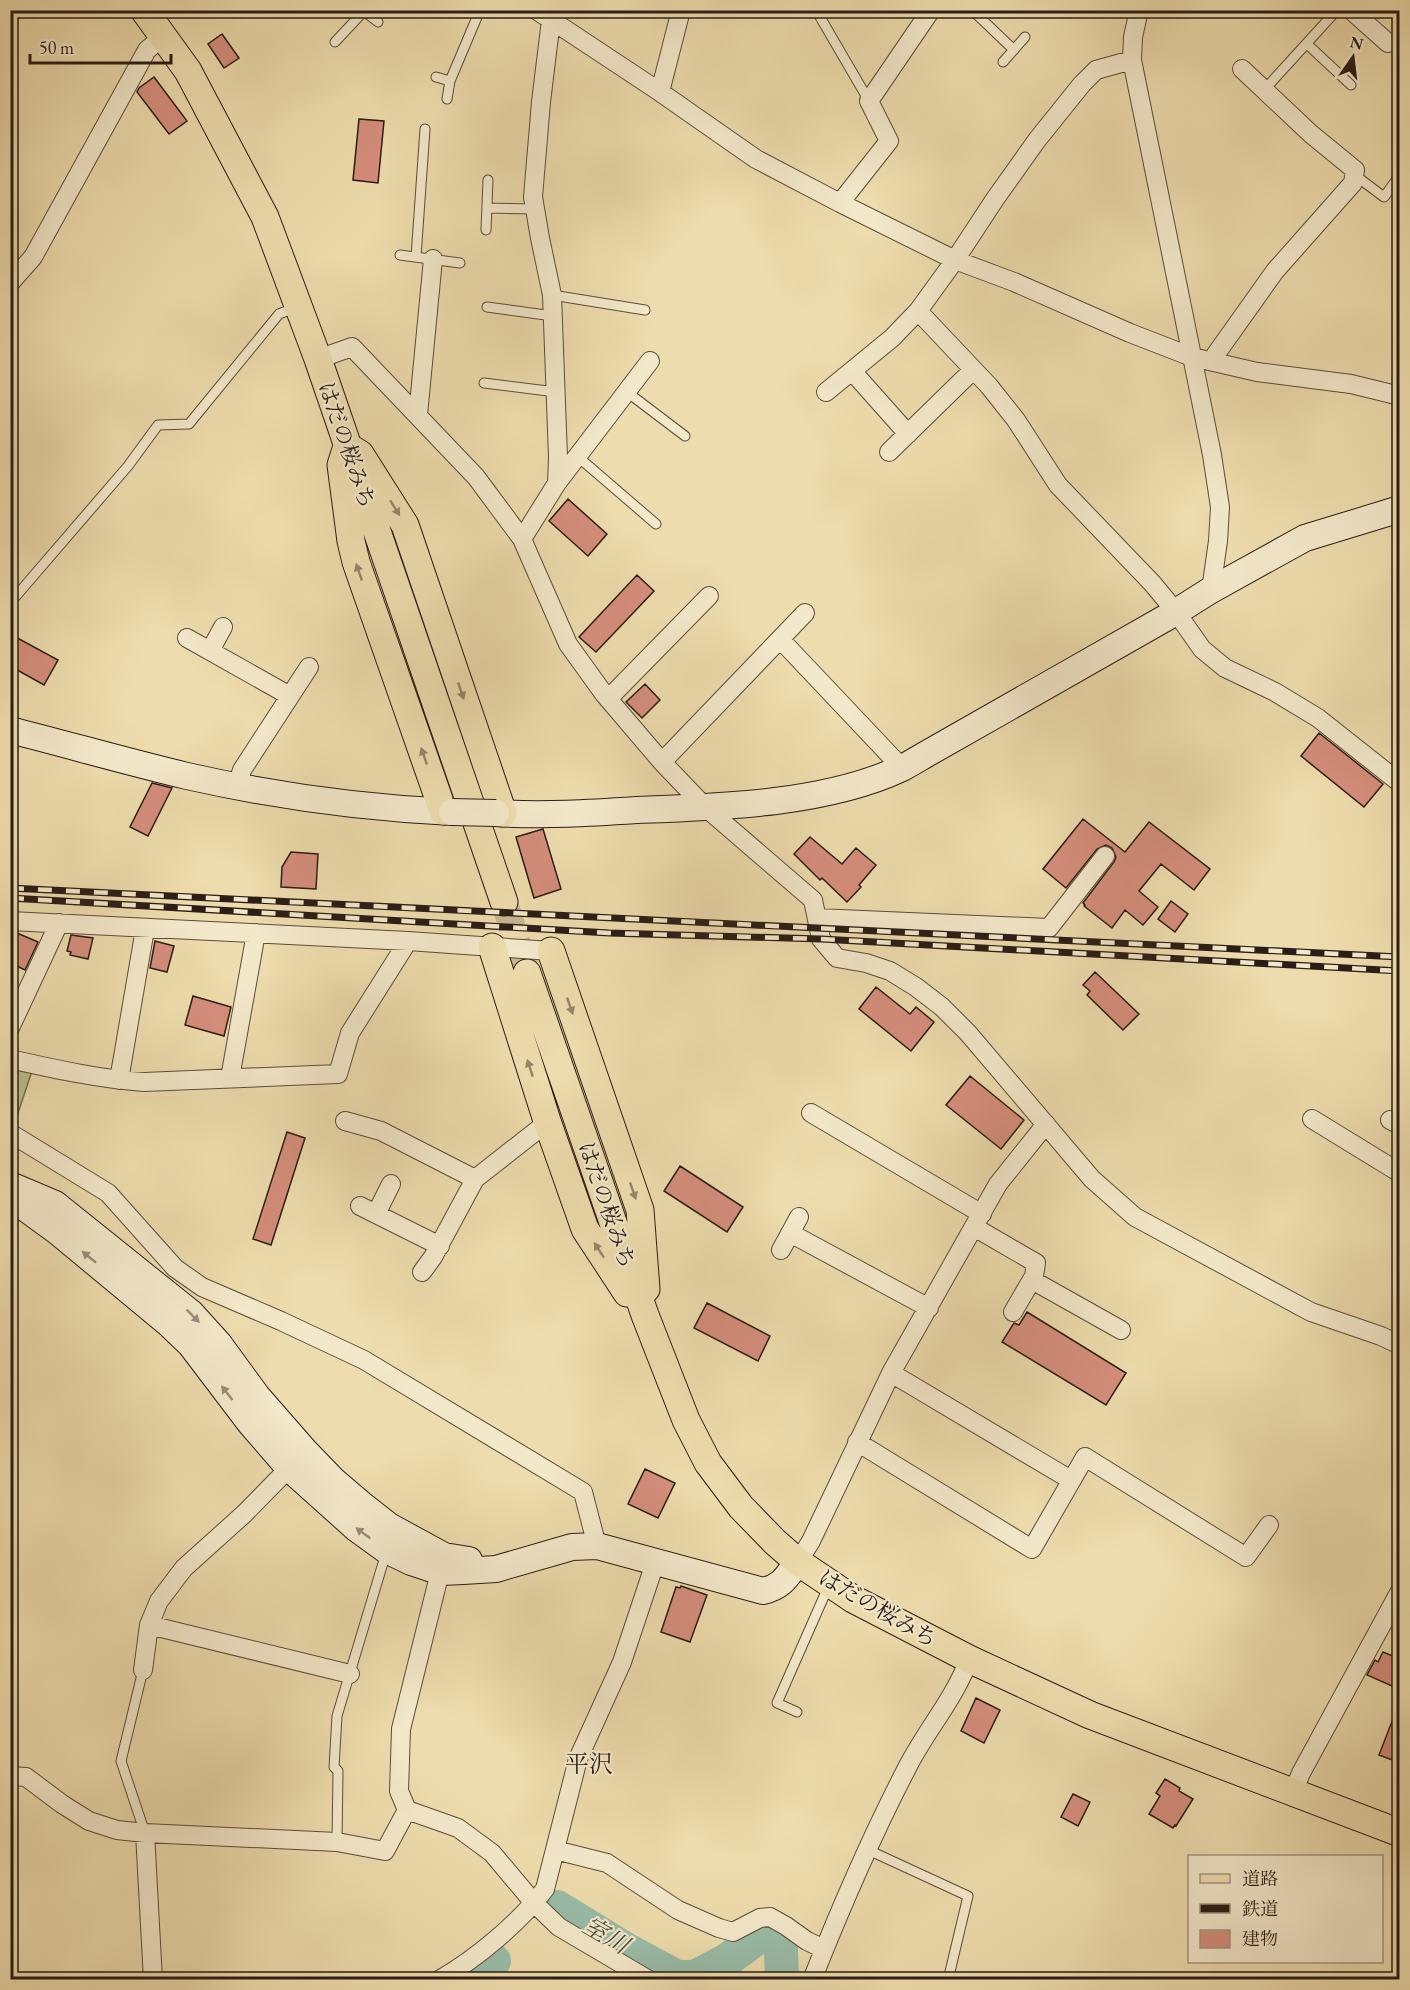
<svg xmlns="http://www.w3.org/2000/svg" width="1410" height="1990" font-family="'EB Garamond','Noto Serif JP',serif">
<style>
.green{fill:#b9c089;stroke:#726e50;stroke-width:1.5}
.lines{fill:none;stroke-linecap:round;stroke-linejoin:round}
.river{stroke:#99bca8;stroke-width:34}
.building{fill:#d58e7c;stroke:#2a1c16;stroke-width:1.5}
.primary-tunnel{stroke:#c6b68f;stroke-width:27;stroke-dasharray:27 14;stroke-linecap:butt}
.lane-casing{stroke:#5b4c3c;stroke-width:11}
.street-casing{stroke:#5b4c3c;stroke-width:20}
.secondary-casing{stroke:#2a1c16;stroke-width:28}
.primary-casing{stroke:#2a1c16;stroke-width:29}
.lane{stroke:#f3e8ca;stroke-width:9}
.street{stroke:#f3e8ca;stroke-width:18}
.secondary{stroke:#f3e8ca;stroke-width:26}
.primary{stroke:#eddcad;stroke-width:27}
.rail-casing{stroke:#2a1c16;stroke-width:7}
.rail{stroke:#f3e8ca;stroke-width:4.5;stroke-dasharray:14;stroke-linecap:butt}
.secondary-bridge-casing{stroke:#2a1c16;stroke-width:28;stroke-linecap:butt}
.secondary-bridge{stroke:#f3e8ca;stroke-width:26}
.oneway{fill:#958669}
.oneway2{fill:#998c79}
.labels{text-anchor:middle;dominant-baseline:central;stroke-width:4.5;stroke-linejoin:round;paint-order:stroke}
.street-label{font-size:22px;fill:#2a1c16;stroke:#f3e8ca}
.neighbourhood-label{font-size:24px;fill:#2a1c16;stroke:#f3e8ca}
.water-label{font-size:24px;font-style:italic;fill:#4b4c42;stroke:#f3e8ca}
</style>
<rect width="100%" height="100%" fill="#eddcad"/>
<filter id="stains"><feTurbulence type="fractalNoise" baseFrequency=".00333" numOctaves="4"/><feColorMatrix values="0 0 0 0 .2 0 0 0 0 .09 0 0 0 0 .02 0 0 0 .5 -.17"/></filter>
<radialGradient id="worn" r=".72"><stop offset=".6" stop-color="#630" stop-opacity="0"/><stop offset="1" stop-color="#630" stop-opacity=".3"/></radialGradient>
<path class="green" d="M10,1066l22,5 -15,45 -6,-3z"/>
<g class="lines">
<path class="river" d="M557,1907l70,43 50,27h18l32,-17 30,-22 15,-2 9,13 1,31
M469,1980l25,-19"/>
</g>
<path class="building" d="M222,34l17,24 -15,10 -16,-24z
M154,77l33,44 -18,13 -32,-42 2,-4z
M359,119l25,2 -6,62 -25,-3z
M568,499l39,35 -19,22 -39,-35z
M637,575l17,16 -58,61 -17,-15z
M10,634l48,26 -14,25 -34,-19z
M645,684l15,16 -18,18 -16,-16z
M1319,733l64,51 -19,23 -63,-51z
M152,783l20,5 -24,48 -18,-9z
M1083,819l42,33 24,-30 61,47 -16,21 -33,-26 -22,27 19,16 -15,18 -18,-15 -13,18 -28,-22 1,-1 -2,-2 31,-41 2,-5 -4,-9 -6,-3 -9,4 -31,39 -23,-19z
M543,829l18,60 -27,9 -18,-61z
M810,837l32,27 14,-16 20,17 -17,20 2,2 -14,15 -25,-24 -2,2 -26,-26z
M291,852l27,2 -2,35 -35,-2 1,-20z
M1171,901l17,13 -13,18 -17,-13z
M10,932l7,1 21,9 -13,28 -15,-7z
M71,935l22,3 -5,21 -18,-4 1,-3 -4,-1z
M155,941l19,5 -7,26 -17,-4z
M1095,972l44,42 -16,16 -36,-35 3,-4 -7,-6z
M876,987l34,27 6,-7 18,15 -23,29 -52,-42z
M193,996l38,11 -7,29 -39,-11z
M970,1076l54,44 -23,29 -55,-44z
M287,1132l18,6 -34,107 -18,-6z
M680,1166l63,41 -16,25 -63,-41z
M707,1303l63,33 -12,25 -64,-33z
M1027,1312l99,61 -20,32 -104,-63 12,-19 5,2z
M645,1469l30,14 -17,35 -30,-14z
M681,1586l26,9 -17,47 -29,-10 15,-45 4,1z
M1383,1652l17,7v10l-8,17 -25,-11 8,-15 3,2z
M976,1698l24,12 -16,33 -23,-12z
M1398,1706h2v57l-21,-8z
M1165,1779l15,9 -1,3 14,8 -17,27 -1,-1 -2,3 -24,-14 11,-18 -4,-3z
M1073,1794l17,8 -12,24 -17,-9z"/>
<g class="lines">
<path class="primary-tunnel" d="M504,902l23,71"/>
<defs>
<path id="lane" d="M816,10l53,91
M972,10l42,40
M364,11l14,11
M335,42l30,-32
M1307,44l44,41
M1003,62l22,-25
M436,77l14,4
M1265,89l72,-79
M447,99l3,-18 30,-71
M1356,176l28,21 16,-22
M487,208l48,1
M486,230l2,-50
M400,255l60,8
M416,257l9,-128
M552,295l93,15
M487,307l66,9
M484,383l72,9
M627,392l58,44
M577,456l79,68
M10,603l118,-137 30,-41 31,-1 90,-110 18,-7
M143,1670l-22,91 24,72
M797,1712l-20,-9 52,-118
M337,1842l1,-71 -4,-4 3,-51 49,-163
M866,1849l102,47 -20,84
M1398,1980l2,-4"/>
<path id="street" d="M536,10l124,82 96,67 84,44 115,57 59,22 116,51 62,24 65,15 94,12 49,12
M1139,10l-6,27 -1,23 80,395 8,52 -2,34 -7,49
M1351,10l37,33
M551,20l-10,82 -8,95 7,41 12,57 6,162 -1,26
M660,92l21,-82
M840,203l49,-62 -20,-40 62,-91
M10,283l23,-26 114,-207 17,-14
M918,311l71,75 27,34 42,65 94,98 24,29 26,37 23,19 50,24 43,26 82,65
M318,359l34,-12 124,130 46,62 46,105 36,50 58,68 43,45 108,93 8,39 16,19 29,5 24,8 26,16 26,20 26,26 124,146 43,38 176,95 70,24 19,9
M1214,362l2,-8 59,-83 78,-88 2,-13 -44,-36 -69,-65
M852,371l56,63
M826,392l66,-54 26,-27 37,-51 40,-61 42,-59 45,-56 14,-14 36,-10
M418,415l15,-156
M889,452l84,-82
M522,539l35,-56 93,-122
M187,638l103,58
M780,639l122,129
M210,651l13,-24
M608,699l101,-103
M662,762l143,-149
M237,786l5,-16 67,-103
M817,918l232,10 56,-72
M10,921l398,20 143,10
M10,1028l49,-105
M10,1059c45,10 89,20 134,23l194,-8 12,-41 58,-92
M230,1078l26,-145
M119,1080l26,-151
M811,1113l171,101
M1312,1119l88,54
M1390,1120l10,5
M345,1121l36,10 94,48
M10,1133l98,60 67,75 27,19 79,34 83,39 219,132 14,54
M360,1206l80,40
M376,1214l15,-30
M974,1227l62,36 -2,13 -21,36
M790,1233l139,75
M781,1250l18,-33
M422,1272l11,-15 42,-78 65,-51 8,-4
M1032,1280l89,50
M891,1373l180,107
M857,1442l175,107 53,-92 161,100 23,-32
M443,1560l-42,169 -2,62 8,19 51,18 34,25 42,50 25,24 90,53
M798,1562l13,-21 80,-168 107,-189 48,-60
M149,1625l201,49
M143,1670l6,-45 10,-24 25,-33 60,-54 52,-53
M10,1776l16,1 36,27 27,17 28,9 28,3 192,9 48,9 22,-41
M1293,1793l8,-20 99,-182
M145,1833l8,147
M555,1850l52,13 71,47 41,18 14,4 27,-14 10,-1 16,9 21,15 17,8
M439,1980c37,-21 80,-57 106,-91l33,-130 44,-97 33,-99
M812,1980c29,-73 60,-145 96,-214 19,-37 47,-68 61,-107"/>
<path id="secondary" d="M10,730c59,15 118,32 177,46 84,19 179,32 265,36
M496,813c47,3 95,0 141,-3 84,-3 189,-6 265,-42 10,-5 19,-11 28,-16l246,-140 35,-22 94,-52 95,-29
M10,1185l45,19 136,109 28,31 38,52 48,55 29,30 27,23 28,22 55,30 25,4
M10,1197l48,35 111,92 21,20 60,79 39,45 68,61 29,21 25,12 30,10 22,-1 33,-2 76,-22 25,-1 166,45c19,-4 24,-15 35,-29"/>
<path id="primary" d="M144,10l44,61 77,146 53,142 186,543
M443,811l-87,-249 -5,-21 -10,-76 6,-19 13,8 45,71 98,288
M492,947l56,177 37,105 42,64
M551,951l89,259 6,79
M527,973l118,342 41,105 22,43 33,44 34,35 23,20 55,37 116,60 121,56 310,118"/>
</defs>
<use href="#lane" class="lane-casing"/>
<use href="#street" class="street-casing"/>
<use href="#secondary" class="secondary-casing"/>
<use href="#primary" class="primary-casing"/>
<use href="#lane" class="lane"/>
<use href="#street" class="street"/>
<use href="#secondary" class="secondary"/>
<use href="#primary" class="primary"/>
<defs>
<path id="rail" d="M10,888l1390,69
M10,898l599,35 212,6 579,32"/>
</defs>
<use href="#rail" class="rail-casing"/>
<use href="#rail" class="rail"/>
<defs>
<path id="secondary-bridge" d="M452,812l44,1"/>
</defs>
<use href="#secondary-bridge" class="secondary-bridge-casing"/>
<use href="#secondary-bridge" class="secondary-bridge"/>
</g>
<defs><path id="oneway-solid" d="M-6-.8H1V-3.2L6.5 0L1 3.2V.8H-6Z" transform="scale(1.5)"/></defs>
<g class="oneway">
<use href="#oneway-solid" transform="translate(395 508) rotate(58)"/>
<use href="#oneway-solid" transform="translate(359 572) rotate(-109)"/>
<use href="#oneway-solid" transform="translate(461 691) rotate(71)"/>
<use href="#oneway-solid" transform="translate(424 756) rotate(-109)"/>
<use href="#oneway-solid" transform="translate(570 1006) rotate(71)"/>
<use href="#oneway-solid" transform="translate(530 1068) rotate(-108)"/>
<use href="#oneway-solid" transform="translate(633 1191) rotate(71)"/>
<use href="#oneway-solid" transform="translate(599 1250) rotate(-123)"/>
</g>
<g class="oneway2">
<use href="#oneway-solid" transform="translate(89 1257) rotate(-141)"/>
<use href="#oneway-solid" transform="translate(193 1316) rotate(45)"/>
<use href="#oneway-solid" transform="translate(227 1393) rotate(-128)"/>
<use href="#oneway-solid" transform="translate(363 1533) rotate(-144)"/>
</g>
<g class="labels">
<g class="street-label">
<text transform="translate(347 445) rotate(71)">はだの桜みち</text>
<text transform="translate(607 1205) rotate(71)">はだの桜みち</text>
<text transform="translate(878 1608) rotate(30)">はだの桜みち</text>
</g>
<g class="neighbourhood-label">
<text x="589" y="1763">平沢</text>
</g>
<g class="water-label">
<text transform="translate(606 1935) rotate(30)">室川</text>
</g>
</g>
<rect width="1410" height="1990" fill="none" stroke="#eddcad" stroke-width="36"/>
<rect x="12" y="12" width="1386" height="1966" fill="none" stroke="#2a1c16" stroke-width="3"/>
<rect x="18" y="18" width="1374" height="1954" fill="none" stroke="#2a1c16" stroke-width="1.5"/>
<rect x="1188" y="1855" width="195" height="108" fill="#f3e8ca" stroke="#a39682" stroke-width="1.5"/>
<rect x="1200" y="1874" width="30" height="9" fill="#eddcad" stroke="#a39682" stroke-width="1.5"/>
<text x="1242" y="1885" font-size="18" fill="#2a1c16">道路</text>
<rect x="1200" y="1904" width="30" height="9" fill="#2a1c16" stroke="#a39682" stroke-width="1.5"/>
<text x="1242" y="1915" font-size="18" fill="#2a1c16">鉄道</text>
<rect x="1200" y="1930" width="30" height="18" fill="#d58e7c" stroke="#a39682" stroke-width="1.5"/>
<text x="1242" y="1945" font-size="18" fill="#2a1c16">建物</text>
<g transform="translate(1353 57) rotate(14)" stroke="#f3e8ca" stroke-width="4.5" paint-order="stroke">
<path d="M0-4.5L10 22L0 15L-10 22Z" fill="#2a1c16"/>
<text y="-9" font-size="16" font-weight="bold" text-anchor="middle" fill="#2a1c16">N</text>
</g>
<path d="M30 54v9h141v-9" fill="none" stroke="#2a1c16" stroke-width="3"/>
<text x="39" y="54" font-size="18" fill="#2a1c16" stroke="#f3e8ca" stroke-width="4.5" paint-order="stroke">50 m</text>
<rect width="100%" height="100%" filter="url(#stains)"/>
<rect width="100%" height="100%" fill="url(#worn)"/>
</svg>
